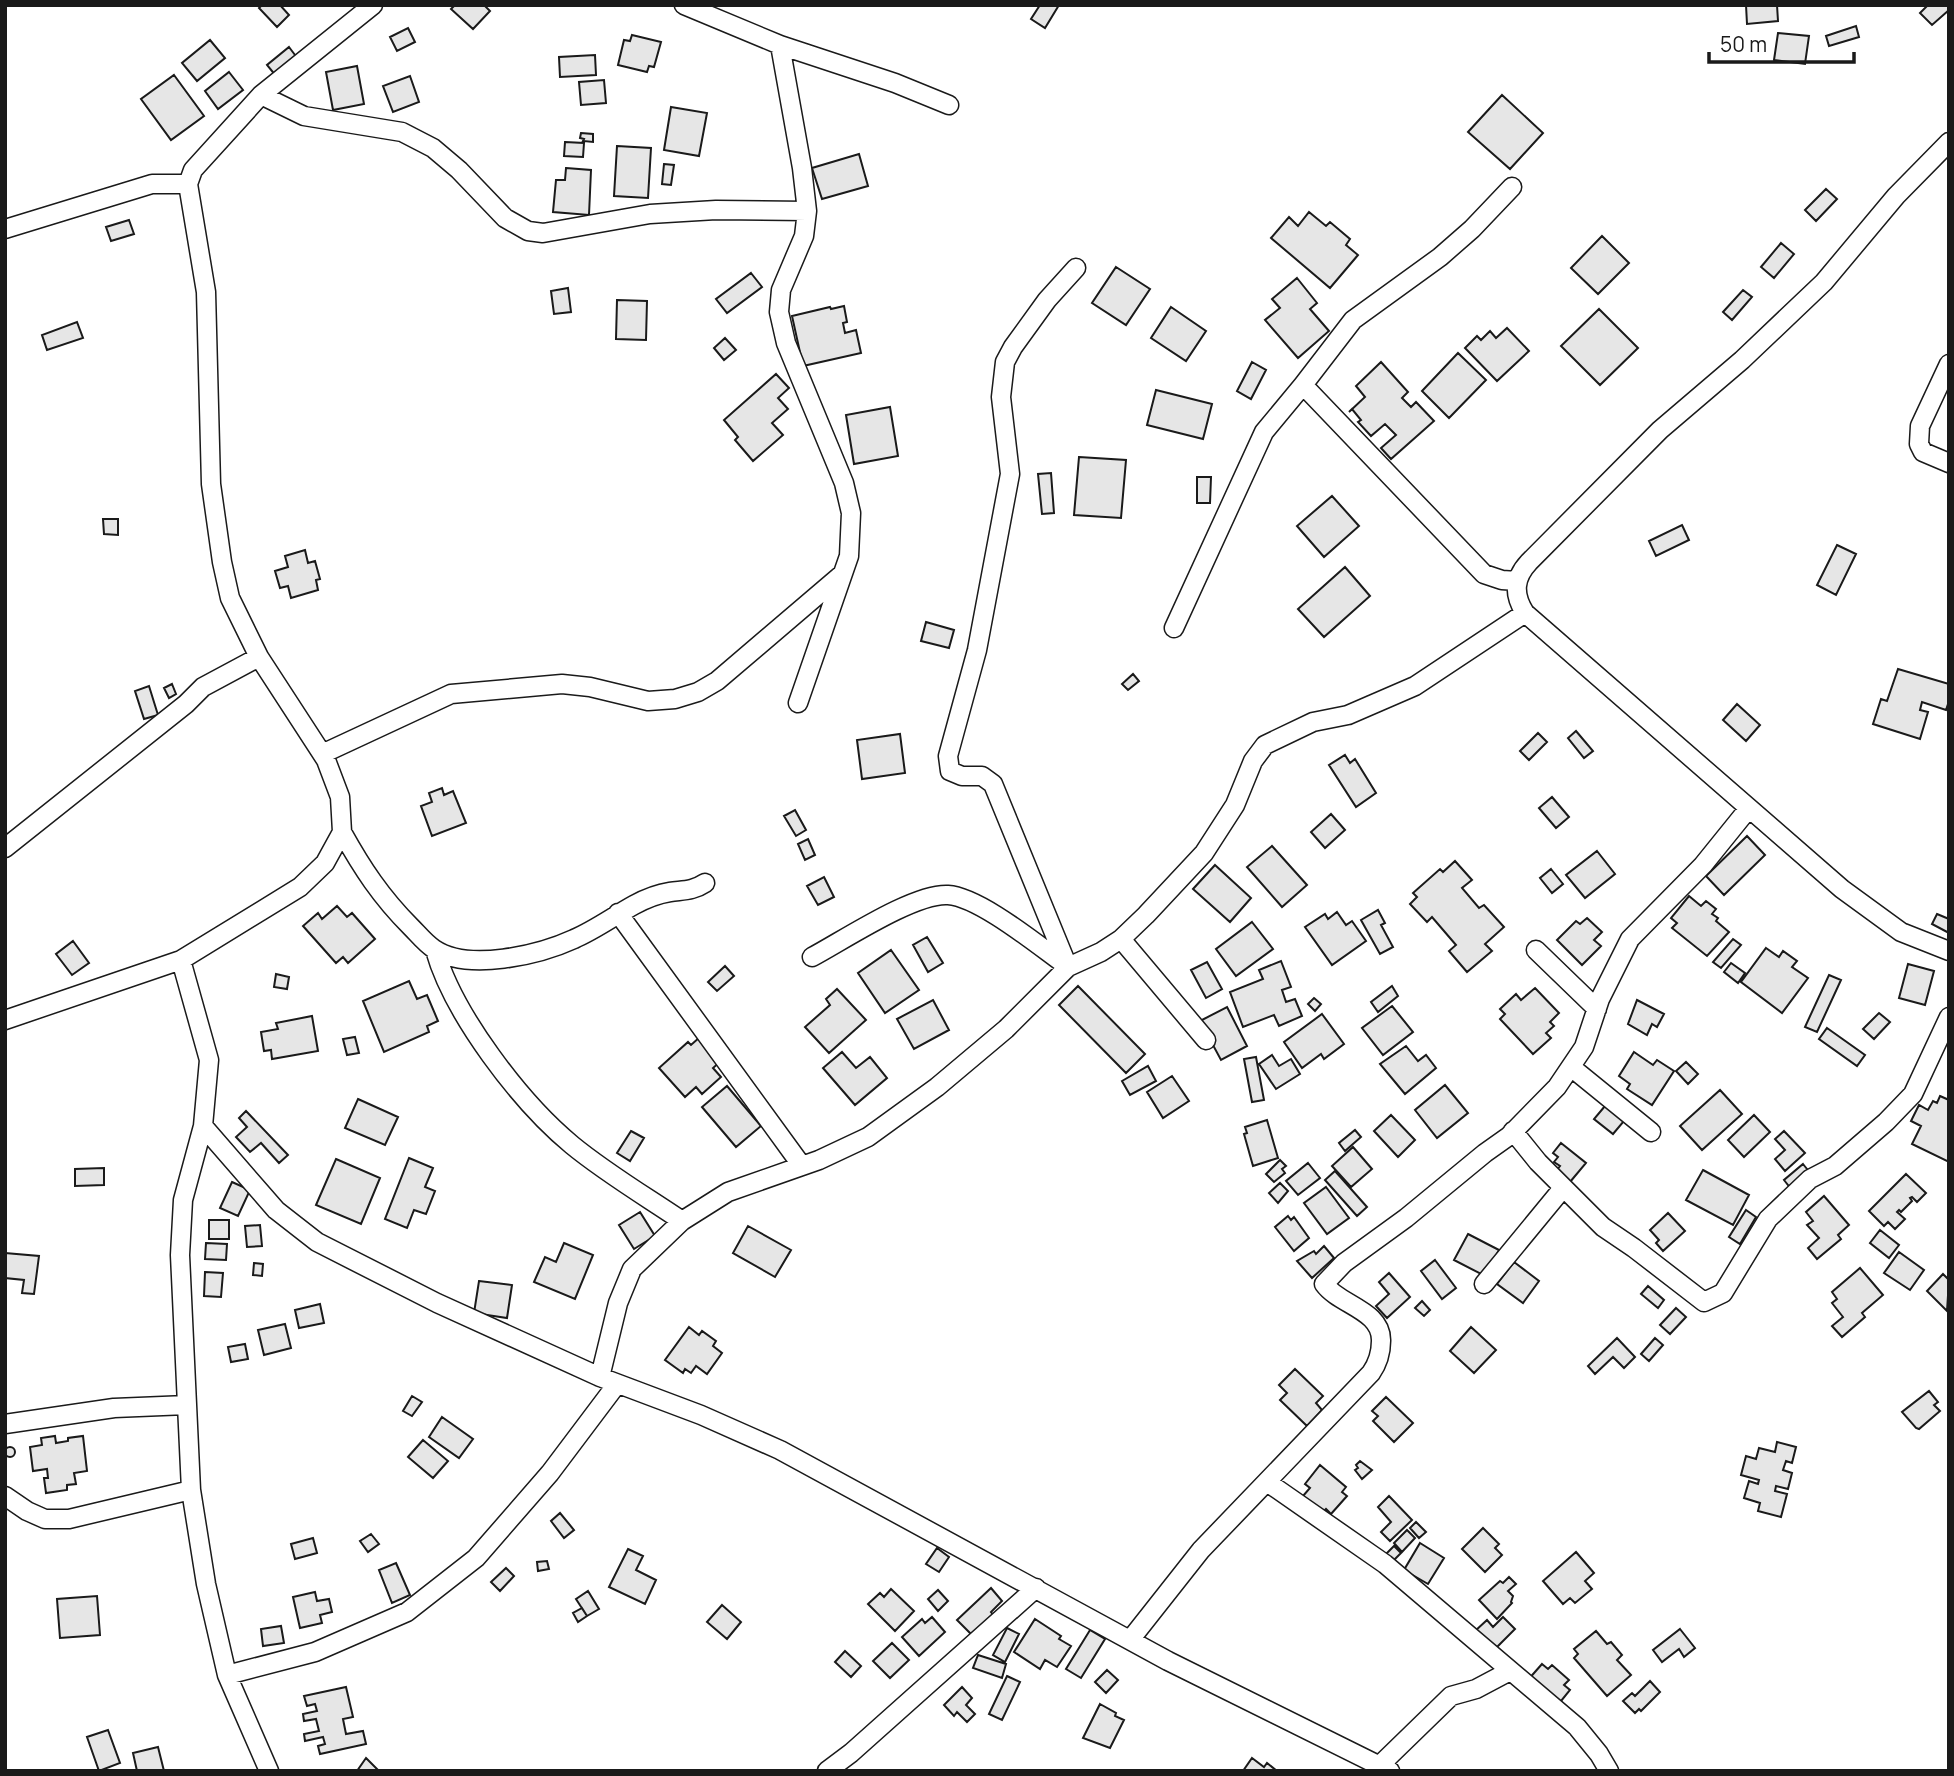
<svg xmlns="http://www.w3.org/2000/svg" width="1954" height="1776" font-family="Manrope,sans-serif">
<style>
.building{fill:#e6e6e6;stroke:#1a1a1a;stroke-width:2}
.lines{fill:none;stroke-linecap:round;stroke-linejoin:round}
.minor-casing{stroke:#1a1a1a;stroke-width:21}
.minor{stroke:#fff;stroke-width:18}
</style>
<rect width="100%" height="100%" fill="#fff"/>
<path class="building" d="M262,5h18l9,10 -12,12 -18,-19z
M455,5h29l6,6 -17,18 -22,-20z
M1040,5h19l-14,23 -14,-9z
M1746,5h31l1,16 -31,3z
M1928,5h21v5l-17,15 -12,-12z
M1856,26l3,11 -30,9 -3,-10z
M408,28l7,14 -18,9 -7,-14z
M1778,33l31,3 -4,28 -31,-4z
M632,35l29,7 -7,25 -5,-1 -2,6 -29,-7 6,-25 6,1z
M210,40l15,18 -28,23 -15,-18z
M289,47l9,12 -22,17 -9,-11z
M595,55l1,20 -36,2 -1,-20z
M357,66l7,38 -31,6 -7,-38z
M229,72l14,18 -25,19 -13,-18z
M174,75l30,41 -33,24 -30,-41z
M410,76l9,26 -26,10 -10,-26z
M604,80l2,23 -25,2 -2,-23z
M1502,95l41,38 -33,36 -42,-37z
M671,107l36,6 -8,43 -35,-6z
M581,133l12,1v8l-10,-1 1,-2 -4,-1z
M565,142l19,1 -1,14 -19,-1z
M617,146l34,2 -3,50 -34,-2z
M859,154l9,32 -46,13 -10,-31z
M664,164l10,1 -3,20 -9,-1z
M566,168l25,2 -2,45 -36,-3 3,-32h9z
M1826,189l11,10 -21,22 -11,-11z
M1309,212l17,14 4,-4 20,17 -4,6 12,10 -28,33 -59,-50 18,-21 9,9z
M129,220l5,14 -23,7 -5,-14z
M1602,236l27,27 -31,31 -27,-26z
M1781,243l13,11 -20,24 -13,-11z
M1116,267l34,22 -24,36 -34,-22z
M751,273l11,14 -35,26 -11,-14z
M1297,278l20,25 -7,6 19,22 -31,27 -33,-38 15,-12 -8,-9z
M568,288l3,24 -17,2 -3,-23z
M1743,290l9,7 -20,23 -9,-8z
M617,300l30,1 -1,39 -30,-1z
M844,306l3,16 -4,1 2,10 11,-3 5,23 -58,13 -11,-50 38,-9 1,2z
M1171,307l35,24 -20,30 -35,-23z
M1599,309l39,39 -38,37 -39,-39z
M77,322l6,16 -36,12 -5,-15z
M1507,328l22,23 -32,30 -32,-33 12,-12 4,4 9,-9 6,7z
M725,338l11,12 -12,10 -10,-12z
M1458,353l28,27 -37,38 -27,-27z
M1252,362l14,8 -15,29 -14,-8z
M1381,362l27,30 -6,6 9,9 5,-5 18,19 -43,38 -10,-11 15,-13 -11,-11 -14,12 -13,-14 3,-2 -9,-11 -3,3 16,-15 -9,-11z
M776,374l13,14 -11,10 10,11 -16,14 11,12 -30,26 -18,-21 3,-3 -14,-17z
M1156,390l56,14 -9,35 -56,-14z
M890,407l8,49 -44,8 -8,-49z
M1079,457l47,3 -5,58 -47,-3z
M1051,473l3,40 -12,1 -4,-40z
M1197,477h14l-1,26h-13z
M1332,496l27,30 -35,31 -27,-31z
M103,519h15v16l-14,-1z
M1682,525l7,15 -33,16 -7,-15z
M1837,545l19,9 -20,41 -19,-10z
M305,550l3,13 7,-2 5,18 -4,1 2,10 -27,8 -3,-12 -8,2 -5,-17 13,-4 -3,-11z
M1345,567l25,29 -46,41 -26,-28z
M926,622l28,8 -5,18 -28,-7z
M1898,669l51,15v17l-3,9 -24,-8 -2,8 8,2 -8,27 -47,-15 8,-25 6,2z
M1133,674l6,7 -11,9 -6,-6z
M172,684l4,10 -7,4 -5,-10z
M149,686l9,29 -14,4 -9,-28z
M1737,704l23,21 -14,16 -23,-21z
M1576,731l17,20 -9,7 -16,-20z
M1538,733l9,9 -18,18 -9,-9z
M900,734l5,39 -43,6 -5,-39z
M1345,755l5,8 5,-4 21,34 -20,14 -27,-42z
M442,788l2,7 9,-4 13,32 -34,13 -11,-30 11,-4 -3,-9z
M1552,797l17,20 -13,11 -17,-20z
M795,810l11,20 -10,6 -12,-20z
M1331,814l14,16 -20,18 -14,-16z
M1747,836l18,19 -41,40 -18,-19z
M808,839l7,16 -10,5 -7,-16z
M1272,846l35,39 -25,22 -35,-40z
M1597,851l18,23 -30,24 -19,-23z
M1455,861l17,19 -10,8 17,20 5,-3 20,22 -19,17 7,7 -25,21 -18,-21 7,-6 -24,-28 -5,5 -17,-18 7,-7 -4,-4 27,-24 3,3z
M1215,865l36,33 -21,24 -37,-33z
M1551,869l12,15 -11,9 -12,-15z
M824,877l10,20 -16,8 -11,-19z
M1689,896l12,10 5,-5 10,8 -4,5 6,4 -2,3 13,11 -22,24 -35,-28 5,-5 -6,-5z
M337,906l10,11 5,-4 23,26 -27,24 -5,-6 -7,6 -33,-37 15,-13 4,6z
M1378,910l7,13 -4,2 12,22 -13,7 -19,-34z
M1337,912l9,13 6,-4 14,20 -34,24 -27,-38 20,-13 3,5z
M1937,914l12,5v14l-17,-9z
M1587,918l15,14 -8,8 7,6 -19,19 -25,-25 19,-19 4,3z
M1252,922l21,27 -37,27 -20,-27z
M927,937l16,26 -15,9 -15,-27z
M1733,939l8,6 -20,23 -8,-6z
M73,941l16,22 -17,12 -16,-21z
M1766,948l13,9 4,-6 14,10 -5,6 16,11 -26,35 -41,-31z
M891,950l28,40 -34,23 -27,-40z
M1281,961l10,26 -9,3 4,12 9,-3 7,17 -23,10 -5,-11 -31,12 -13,-35 33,-13 -4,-9z
M1207,962l15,27 -16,9 -15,-28z
M1731,963l14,10 -7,10 -14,-11z
M1908,964l26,7 -9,34 -26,-7z
M725,966l9,10 -17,15 -9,-9z
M276,974l13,3 -2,12 -13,-2z
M1829,975l12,5 -24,52 -12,-5z
M409,981l8,18 10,-4 11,26 -11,5 2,6 -45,20 -21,-51z
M1078,986l67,68 -19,19 -67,-68z
M1392,986l6,10 -20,16 -7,-10z
M1535,988l24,25 -9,9 4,4 -8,7 5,5 -18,16 -33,-35 5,-5 -5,-5 16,-15 5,6z
M837,989l29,31 -37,33 -24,-26 25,-22 -4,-6z
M1314,998l7,6 -6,7 -7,-7z
M933,1000l16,30 -35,19 -17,-30z
M1637,1000l27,14 -7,13 -5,-3 -5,11 -19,-11z
M1392,1006l21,26 -30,23 -21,-27z
M1227,1007l20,39 -26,14 -21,-39z
M1879,1013l11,9 -16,17 -11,-10z
M1322,1014l22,30 -20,15 -3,-5 -19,14 -18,-26z
M312,1016l6,35 -46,8 -1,-9 -7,1 -3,-19 17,-3 -2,-6z
M1827,1028l38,27 -8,11 -38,-27z
M355,1037l4,16 -12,2 -4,-16z
M700,1037l21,24 -8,7 8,9 -19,17 -6,-7 -11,10 -26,-29 29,-26 3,3z
M1406,1046l12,15 8,-6 10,13 -31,26 -25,-30z
M842,1052l14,16 14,-11 17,21 -32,27 -32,-37z
M1634,1052l19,13 4,-5 17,11 -22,34 -25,-16 3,-5 -11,-8z
M1272,1055l7,11 12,-7 9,15 -24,15 -17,-25z
M1256,1057l8,43 -12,2 -8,-43z
M1686,1062l12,12 -10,10 -12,-13z
M1148,1066l8,15 -26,14 -8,-14z
M1172,1076l17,25 -26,17 -16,-26z
M1445,1085l23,28 -31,25 -22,-28z
M727,1086l34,40 -25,21 -34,-40z
M1720,1090l22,24 -40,36 -22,-24z
M1940,1096l9,4v62l-37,-18 9,-18 -10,-5 8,-16 9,5 5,-9 4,2z
M358,1099l40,18 -13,28 -40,-17z
M1605,1106l19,15 -11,13 -19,-15z
M246,1111l42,44 -9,8 -18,-20 -11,9 -14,-15 11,-10 -8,-9z
M1391,1115l24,25 -17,17 -24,-26z
M1754,1115l16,17 -26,25 -16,-17z
M1267,1120l11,38 -25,8 -9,-32 3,-1 -2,-6z
M1355,1130l6,7 -16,14 -6,-8z
M631,1131l13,7 -14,23 -13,-8z
M1784,1131l21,22 -20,18 -10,-12 10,-9 -10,-11z
M1561,1143l25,20 -16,19 -14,-11 4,-5 -6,-4 4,-5 -5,-4z
M1353,1147l19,22 -21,18 -19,-21z
M409,1158l24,10 -8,19 10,4 -9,23 -12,-4 -7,18 -22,-9z
M336,1159l44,19 -19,46 -45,-19z
M1280,1160l6,6 -4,3 3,4 -11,9 -8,-8z
M1308,1163l12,15 -22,17 -12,-14z
M1803,1164l8,10 -19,16 -8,-10z
M104,1168v17l-29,1v-17z
M1703,1170l46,25 -16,30 -47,-25z
M1335,1171l32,36 -10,9 -32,-36z
M1906,1174l20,19 -9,9 -5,-5 -2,1 2,3 -11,11 -2,-2 -2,2 8,7 -10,10 -7,-7 -4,4 -15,-15z
M232,1182l18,8 -12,26 -18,-8z
M1280,1183l8,8 -10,12 -9,-10z
M1326,1187l23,31 -22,16 -23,-31z
M1824,1196l25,29 -11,10 3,4 -24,20 -9,-11 11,-10 -12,-13 6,-4 -7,-9z
M1746,1210l10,7 -16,27 -11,-7z
M640,1212l15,24 -21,13 -15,-24z
M1668,1213l17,18 -22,20 -7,-8 3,-3 -9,-10z
M1288,1216l3,4 3,-3 15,21 -15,13 -19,-24z
M209,1220h20v19h-20z
M260,1225l2,21 -15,1 -2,-21z
M748,1226l43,24 -16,27 -42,-24z
M1880,1230l19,15 -10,13 -19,-15z
M1468,1234l31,16 -14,26 -31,-16z
M206,1243l21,1 -1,16 -21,-1z
M564,1243l29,12 -18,44 -41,-17 11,-25 11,5z
M1324,1246l10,12 -22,20 -15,-17 17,-10 2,3z
M1899,1252l25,18 -14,20 -26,-17z
M5,1253l34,3 -5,38 -12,-1 2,-13 -19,-2z
M1435,1260l21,28 -14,11 -21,-28z
M1514,1262l25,19 -16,22 -26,-19z
M254,1263l9,1 -1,12 -9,-1z
M1860,1268l23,27 -21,18 3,4 -23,20 -10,-11 11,-9 -11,-14 5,-4 -5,-7z
M205,1272l18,1 -2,24 -17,-1z
M1389,1273l21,24 -23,21 -11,-12 13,-12 -10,-12z
M1943,1274l6,6 -2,31 -20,-20z
M479,1281l33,4 -5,33 -33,-5z
M1648,1286l16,14 -6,8 -17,-14z
M1422,1301l8,9 -6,6 -9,-8z
M320,1304l4,19 -25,5 -4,-18z
M1676,1308l10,9 -16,17 -10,-9z
M285,1324l6,24 -27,7 -6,-25z
M689,1327l10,8 3,-4 14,10 -3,5 9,7 -15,21 -11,-8 -5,7 -6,-4 -2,4 -18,-13z
M1471,1327l25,23 -22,23 -24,-22z
M1617,1338l18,19 -11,11 -11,-11 -18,17 -7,-8z
M1655,1338l8,7 -14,16 -8,-7z
M245,1344l3,15 -17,3 -3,-15z
M1295,1369l28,27 -7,7 6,7 -15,16 -27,-26 7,-7 -8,-8z
M1929,1391l9,11 -4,3 6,6 -21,18 -3,-1 -14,-16z
M412,1396l10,6 -10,14 -9,-5z
M1386,1397l27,26 -19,19 -21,-21 5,-5 -6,-5z
M442,1417l31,22 -14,19 -30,-21z
M55,1436l1,7 12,-2v-3l15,-2 4,35 -13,2 2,11 -9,1v5l-21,3 -2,-15h4l-1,-9 -14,2 -3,-24 12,-2 -1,-7z
M423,1440l25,21 -15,17 -25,-21z
M1777,1442l19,5 -4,16 -6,-2 -3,9 9,3 -4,16 -12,-3 -1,5 12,3 -6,23 -23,-6 2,-8 -16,-5 5,-17 9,3 1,-4 -18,-5 5,-19 10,3 3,-11 16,4z
M5 1452a5 5 0 1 1 10 0a5 5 0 1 1-10 0Z
M1360,1461l12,9 -10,9 -7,-9 3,-2 -2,-3z
M1320,1465l26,22 -4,5 5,4 -16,18 -5,-5 -4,4 -19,-17 7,-8 -5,-4z
M1389,1496l23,24 -22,21 -9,-9 10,-10 -13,-15z
M560,1513l14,17 -10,8 -13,-17z
M1416,1522l10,10 -7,6 -9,-10z
M1483,1528l16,16 -4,4 7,7 -17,17 -23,-23z
M1407,1530l8,8 -13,14 -8,-9z
M371,1534l8,10 -11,8 -8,-11z
M313,1538l4,15 -22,6 -4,-15z
M1420,1543l24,15 -16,26 -24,-14z
M1394,1546l7,7 -9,9 -7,-7z
M937,1548l12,9 -10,15 -13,-8z
M628,1549l15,7 -7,14 20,10 -11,24 -36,-17z
M1576,1552l18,21 -9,8 7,8 -17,14 -5,-5 -7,6 -20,-23z
M547,1561l2,8 -11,2 -1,-9z
M396,1563l14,32 -18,8 -13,-33z
M506,1568l8,8 -14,15 -9,-9z
M1509,1577l7,7 -8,7 5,5 -2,6 1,1 -15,16 -18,-19 21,-19 3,2z
M991,1588l11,13 -11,11 4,5 -21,20 -17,-17z
M891,1589l23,22 -19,20 -27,-27 12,-11 4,4z
M938,1590l10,11 -10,10 -10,-12z
M588,1591l11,18 -12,7 -11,-17z
M315,1592l2,9 12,-2 3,13 -12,3 2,8 -22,5 -7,-31z
M97,1596l3,39 -40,3 -3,-39z
M722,1605l19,17 -14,17 -20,-17z
M582,1608l5,8 -9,6 -5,-9z
M932,1617l13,15 -26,24 -17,-19 20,-18 3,4z
M1503,1617l12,12 -21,21 -19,-19 12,-11 6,7z
M1035,1619l26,17 -2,3 12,7 -14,21 -12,-7 -5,9 -26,-17z
M281,1626l3,17 -21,3 -2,-17z
M1007,1628l12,6 -14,28 -12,-7z
M1680,1629l15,19 -11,9 -5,-8 -17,13 -9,-12z
M1090,1630l15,9 -24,39 -15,-9z
M1596,1631l11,13 4,-2 11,13 -5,5 14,15 -24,21 -33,-38 4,-4 -4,-5z
M892,1643l17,17 -19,18 -17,-17z
M845,1651l16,15 -10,11 -16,-15z
M978,1655l28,9 -4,14 -29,-10z
M1542,1664l6,5 4,-4 17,15 -5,5 6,5 -13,16 -30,-25z
M1107,1670l11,10 -12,13 -11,-11z
M1007,1676l13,6 -18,38 -13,-6z
M1650,1681l10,11 -19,19 -2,-2 -4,4 -12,-12 9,-8 3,3z
M346,1687l7,30 -10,2 3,15 17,-3 3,13 -46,10 -2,-8 7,-2 -2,-7 -18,4 -1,-7 15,-3 -3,-12 -12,2 -1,-7 14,-3 -2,-7 -8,2 -3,-10z
M962,1687l10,11 -6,7 9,9 -8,8 -10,-10 -3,4 -10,-11z
M1100,1704l16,9 -1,3 9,4 -14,28 -27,-10z
M108,1730l12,33 -21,8 -12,-34z
M158,1747l6,24h-27l-4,-18z
M366,1758l13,13h-22z
M1252,1758l12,9 3,-4 10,8h-34z"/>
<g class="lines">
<defs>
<path id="minor" d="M684,5l96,40 115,38 54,22
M780,45l22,123 5,43 -3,25 -23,54 -2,22 7,31 58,140 7,30 -2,43 -51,147
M261,95l43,21 98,16 31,16 26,22 46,48 23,13 15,2 107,-19 66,-4 91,1
M1949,142l-53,54 -72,86 -82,78 -82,70 -131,132c-15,16 -16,32 -4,51l317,276 59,43 48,19
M1512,187l-40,42 -32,28 -87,63 -50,65 181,189 18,6 15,1
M5,229l147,-45h36
M1949,364l-29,62 -1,18 4,8 26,11
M1174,628l90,-196 39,-47
M322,754l129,-60 111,-10 28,3 58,14 27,-2 23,-7 19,-11 123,-105
M342,832c20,36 39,65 69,95 7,7 14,16 23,22 34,23 105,6 140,-10 21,-9 40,-23 60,-34 11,-6 23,-11 36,-13 13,-2 23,-1 35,-9
M5,848l181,-144 17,-17 56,-30
M618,913l184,253
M1121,939l85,101
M435,950c18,64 85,152 137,195 34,28 73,51 110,76
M1536,950l61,59
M812,957c32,-17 102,-64 136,-62 32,2 92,52 119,71
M181,960l28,100 -6,66 -20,74 -3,55 11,235 15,94 21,91 42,96
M1068,967l-75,-183 -11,-8h-20l-12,-5 -2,-15 29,-106 33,-176 -9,-77 4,-35 8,-15 34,-47 29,-32
M5,1020l176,-60 119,-73 25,-24 17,-31 -2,-35 -14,-37 -67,-103 -29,-59 -8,-36 -11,-78 -5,-192 -18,-108 5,-14 68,-75 112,-90
M1571,1067l80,65
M203,1126l73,84 41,32 120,61 163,74 101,38 79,35 388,211 222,110
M1513,1131l25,31 65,65 31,21 70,54 19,-9 45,-74 42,-40 25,-13 51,-44 27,-28 36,-77
M1484,1284l79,-96
M600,1377l18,-74 14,-34 50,-48 46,-29 91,-32 49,-23 69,-50 69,-58 62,-62 33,-15 20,-13 25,-24 58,-62 31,-48 18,-44 12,-16 48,-23 35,-7 67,-29 110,-73
M5,1424l109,-16 73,-3
M1267,1482l118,82 192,163 22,27 10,17
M5,1496l22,15 18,8h24l122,-29
M1130,1640l71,-90 170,-177c7,-10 10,-19 10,-32 1,-31 -42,-36 -57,-57l20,-21 62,-45 79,-65 24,-17 48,-49 27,-40 16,-48 30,-60 73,-74 46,-57
M227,1675l88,-23 92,-40 69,-54 74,-85 67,-89
M1379,1766l72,-70 25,-7 34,-18
M827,1771l24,-18 185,-165"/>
</defs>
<use href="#minor" class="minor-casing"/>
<use href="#minor" class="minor"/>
</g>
<rect width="1954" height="1776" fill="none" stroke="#1a1a1a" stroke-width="14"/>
<path d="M1709 52v10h145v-10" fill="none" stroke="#1a1a1a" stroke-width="3.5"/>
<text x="1720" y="52" font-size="21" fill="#1a1a1a" stroke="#ffffff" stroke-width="5" paint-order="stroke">50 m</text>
</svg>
